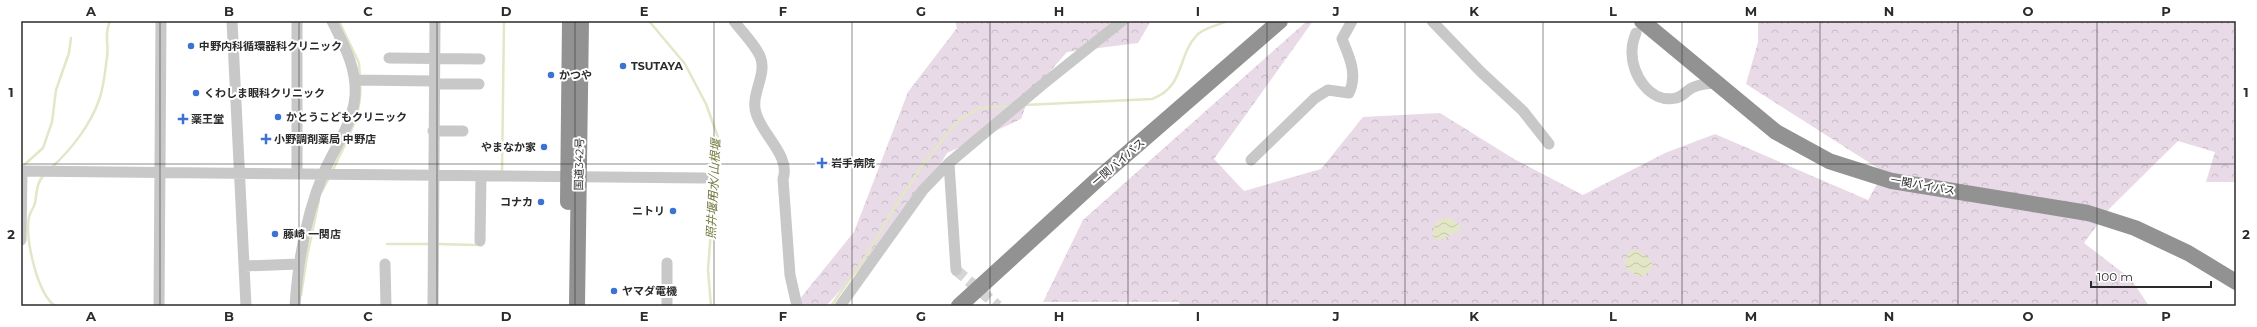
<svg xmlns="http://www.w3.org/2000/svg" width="2257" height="327" font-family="Montserrat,'Noto Sans JP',sans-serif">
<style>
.forest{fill:url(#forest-crowns)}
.water{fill:url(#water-waves)}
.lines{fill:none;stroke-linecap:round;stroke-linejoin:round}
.stream{stroke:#e3e7c7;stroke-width:2.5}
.minor-tunnel{stroke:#d5d5d5;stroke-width:11;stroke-dasharray:11 5.5;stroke-linecap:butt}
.minor{stroke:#c8c8c8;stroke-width:11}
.highway{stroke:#929292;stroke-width:16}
.grid{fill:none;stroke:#2b2b2b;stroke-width:1;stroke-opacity:0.55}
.poi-dot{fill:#3c73d3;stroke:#fff;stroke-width:1.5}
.labels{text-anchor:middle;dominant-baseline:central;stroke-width:4;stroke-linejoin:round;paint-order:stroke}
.poi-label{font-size:11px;font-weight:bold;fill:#2b2b2b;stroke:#fff;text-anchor:start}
.street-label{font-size:11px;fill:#2b2b2b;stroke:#fff}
.water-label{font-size:12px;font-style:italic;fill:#73793d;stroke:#fff}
.neatline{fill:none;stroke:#2b2b2b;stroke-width:1.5}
.grid-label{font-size:13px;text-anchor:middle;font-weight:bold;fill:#2b2b2b}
</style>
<defs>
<pattern id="forest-crowns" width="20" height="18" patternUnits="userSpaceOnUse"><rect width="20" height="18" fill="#e8dae6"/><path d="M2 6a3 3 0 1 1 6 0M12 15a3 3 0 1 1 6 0" fill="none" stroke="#c7bbc5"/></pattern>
<pattern id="water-waves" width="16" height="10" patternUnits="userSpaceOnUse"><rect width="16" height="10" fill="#e3e7c7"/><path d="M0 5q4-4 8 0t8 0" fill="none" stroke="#c3c6ab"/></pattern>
</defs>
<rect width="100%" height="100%" fill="#fff"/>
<path class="forest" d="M955,21h196l-13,22 -71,9 -37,42 -9,25 -74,34 -35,59 -86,94h-32l60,-74 54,-140 49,-64z
M1307,21h6l-99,138 30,32 77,-22 42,-52 77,-4 74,46 69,36 82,-42 50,-19 153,66 16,-28 -138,-88 12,-42v-21h478v161h-30l9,-30 -37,-11 -69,68 -25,34 47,36 18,27h-969l-1,-4h-136l40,-82z"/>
<path class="water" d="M1448,217l11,7 1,6 -21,11 -5,-3 -2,-4 4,-12z
M1634,250c7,1 17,8 19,16l-9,10 -5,1 -12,-8 -3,-6 4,-10z"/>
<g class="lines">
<path class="stream" d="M339,21l20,42 1,15
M649,21l36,43 21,40 12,33 -10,133 3,36
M1024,105l128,-6c33,-12 25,-43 45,-64 8,-8 20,-9 30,-14
M23,166l20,-18 9,-26 4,-32 13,-37 2,-15
M52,167c19,-17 39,-43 47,-67 5,-13 6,-29 8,-43 2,-13 -3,-23 3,-36
M332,172c13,-29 31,-57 28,-89
M502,172l2,-151
M44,175c-8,8 -7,18 -9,28 -1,5 -5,9 -6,14 -4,22 8,76 26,89
M321,193l8,-15
M387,244h43
M437,244l39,1
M301,295l6,-38 12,-57
M831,306l33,-47 36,-60 25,-37 27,-34 9,-9 18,-11 32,-2"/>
<path class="minor-tunnel" d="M956,270l42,36"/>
<path class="minor" d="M232,21l14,285
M734,21c8,11 20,22 26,35 8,18 -10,38 -4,57 6,22 35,43 27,66l7,96 7,31
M1432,21l49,51 42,39 26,33
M1636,33c-2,5 -4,12 -4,18 -1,23 18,53 44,47 7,-1 11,-9 18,-11 6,-3 14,-3 21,-4
M389,58l91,1
M355,80l79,1
M434,84h45
M433,131h30
M1251,160l64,-62 13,-8 21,3c9,-19 0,-37 -7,-54l10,-18
M949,163l7,107
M21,171l683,7
M297,173v-152
M21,240l1,-69
M480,241l1,-65
M385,264l1,42
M244,266l54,-2
M159,306l2,-285
M295,306c3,-45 11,-92 29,-134 11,-25 29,-49 31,-76 2,-28 -11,-51 -23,-75
M433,306l2,-285
M667,306v-43
M840,306l83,-116 26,-27 93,-78 80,-64"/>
<path class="highway" d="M1642,21l134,111 53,29 63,20 196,32 47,15 53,25 48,29
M568,202l2,-181
M577,306l4,-285
M959,306l140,-128 181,-157"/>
</g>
<path class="grid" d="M160,21v285M299,21v285M437,21v285M575,21v285M714,21v285M852,21v285M990,21v285M1128,21v285M1267,21v285M1405,21v285M1543,21v285M1682,21v285M1820,21v285M1958,21v285M2097,21v285M21,164h2215"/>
<g class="poi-dot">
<circle cx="191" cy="46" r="4"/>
<circle cx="623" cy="66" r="4"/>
<circle cx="551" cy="75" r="4"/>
<circle cx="196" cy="93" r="4"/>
<circle cx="278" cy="117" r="4"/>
<path d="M181 113h4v4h4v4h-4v4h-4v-4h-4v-4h4z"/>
<path d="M264 133h4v4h4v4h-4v4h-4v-4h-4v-4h4z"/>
<circle cx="544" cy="147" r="4"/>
<path d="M820 157h4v4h4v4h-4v4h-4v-4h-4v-4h4z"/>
<circle cx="541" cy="202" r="4"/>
<circle cx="673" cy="211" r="4"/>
<circle cx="275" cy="234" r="4"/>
<circle cx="614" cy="291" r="4"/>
</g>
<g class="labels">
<g class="poi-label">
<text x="199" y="46">中野内科循環器科クリニック</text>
<text x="631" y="66">TSUTAYA</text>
<text x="559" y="75">かつや</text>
<text x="204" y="93">くわしま眼科クリニック</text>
<text x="286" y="117">かとうこどもクリニック</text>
<text x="191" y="119">薬王堂</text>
<text x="274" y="139">小野調剤薬局 中野店</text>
<text x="536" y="147" text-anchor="end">やまなか家</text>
<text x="831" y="163">岩手病院</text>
<text x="533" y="202" text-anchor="end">コナカ</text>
<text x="665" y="211" text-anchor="end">ニトリ</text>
<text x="283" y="234">藤崎 一関店</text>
<text x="622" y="291">ヤマダ電機</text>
</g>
<g class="street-label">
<text transform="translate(1118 162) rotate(-41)">一関バイパス</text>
<text transform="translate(579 164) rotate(-89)">国道342号</text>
<text transform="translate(1923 185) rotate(10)">一関バイパス</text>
</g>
<g class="water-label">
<text transform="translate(713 189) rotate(-87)">照井堰用水/山根堰</text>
</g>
</g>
<rect width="2257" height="327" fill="none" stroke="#ffffff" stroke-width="44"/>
<path d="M2091 281v6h120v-6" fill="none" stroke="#2b2b2b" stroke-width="2"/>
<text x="2097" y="281" font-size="12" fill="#2b2b2b" stroke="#ffffff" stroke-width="3" paint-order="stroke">100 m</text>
<rect x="22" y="22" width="2213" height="283" class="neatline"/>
<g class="grid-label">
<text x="91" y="16">A</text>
<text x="229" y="16">B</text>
<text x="368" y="16">C</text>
<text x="506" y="16">D</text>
<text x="644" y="16">E</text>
<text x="783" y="16">F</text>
<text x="921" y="16">G</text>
<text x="1059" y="16">H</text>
<text x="1198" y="16">I</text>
<text x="1336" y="16">J</text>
<text x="1474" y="16">K</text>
<text x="1613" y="16">L</text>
<text x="1751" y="16">M</text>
<text x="1889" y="16">N</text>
<text x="2028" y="16">O</text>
<text x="2166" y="16">P</text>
<text x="11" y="97">1</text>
<text x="2246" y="97">1</text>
<text x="11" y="239">2</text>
<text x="2246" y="239">2</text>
<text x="91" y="321">A</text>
<text x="229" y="321">B</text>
<text x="368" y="321">C</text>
<text x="506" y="321">D</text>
<text x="644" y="321">E</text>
<text x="783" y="321">F</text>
<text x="921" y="321">G</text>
<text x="1059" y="321">H</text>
<text x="1198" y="321">I</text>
<text x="1336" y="321">J</text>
<text x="1474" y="321">K</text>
<text x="1613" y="321">L</text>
<text x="1751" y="321">M</text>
<text x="1889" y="321">N</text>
<text x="2028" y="321">O</text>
<text x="2166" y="321">P</text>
</g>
</svg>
